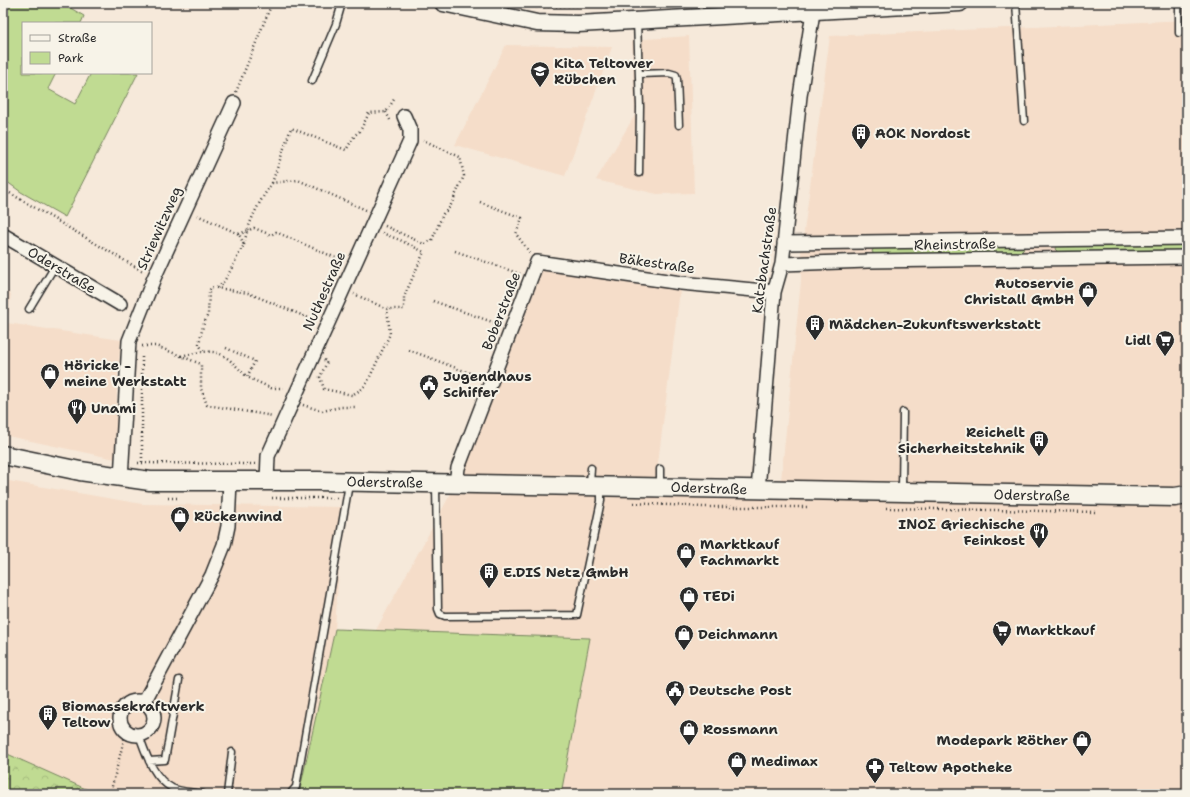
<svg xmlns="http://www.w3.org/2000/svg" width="1190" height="797" font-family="'Shantell Sans',sans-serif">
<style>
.built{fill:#f5ddc9}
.green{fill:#c0db92;stroke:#76835e}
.forest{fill:url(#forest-crowns);stroke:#76835e}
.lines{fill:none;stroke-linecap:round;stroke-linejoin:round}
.service-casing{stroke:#2b2b2b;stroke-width:9}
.minor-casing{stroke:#2b2b2b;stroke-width:16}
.tertiary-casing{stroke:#2b2b2b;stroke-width:19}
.secondary-casing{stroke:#2b2b2b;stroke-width:21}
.path{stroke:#2b2b2b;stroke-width:2.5;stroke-dasharray:1 3;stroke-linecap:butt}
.service{stroke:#f7f3e8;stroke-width:6}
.minor{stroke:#f7f3e8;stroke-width:13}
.tertiary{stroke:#f7f3e8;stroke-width:16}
.secondary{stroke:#f7f3e8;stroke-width:18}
.labels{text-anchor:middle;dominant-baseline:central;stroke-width:4;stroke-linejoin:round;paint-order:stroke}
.poi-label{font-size:14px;font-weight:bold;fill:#2b2b2b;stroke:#f7f3e8;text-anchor:start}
.street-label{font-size:14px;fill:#2b2b2b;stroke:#f7f3e8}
</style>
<defs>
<pattern id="forest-crowns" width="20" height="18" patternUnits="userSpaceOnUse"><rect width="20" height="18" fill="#c0db92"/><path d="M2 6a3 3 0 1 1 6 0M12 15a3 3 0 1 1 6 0" fill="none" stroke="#a5bc7e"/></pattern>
</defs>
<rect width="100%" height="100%" fill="#f6e9da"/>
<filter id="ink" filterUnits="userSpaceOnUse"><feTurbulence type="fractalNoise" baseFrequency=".025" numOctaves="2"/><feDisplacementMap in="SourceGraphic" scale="8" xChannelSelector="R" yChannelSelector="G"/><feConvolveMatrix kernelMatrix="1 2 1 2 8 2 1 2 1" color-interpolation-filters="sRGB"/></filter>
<g filter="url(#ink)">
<path class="built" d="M1187,20v774h-626l29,-156 -214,-8 80,-146 81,-222 144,21 -26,203 125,4 21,-209v-27l29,-218z
M689,36l5,157 -37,1 -61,-14 39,-65 -3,-75z
M506,45l106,2 -47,129 -110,-31z
M3,288l8,6 -4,29 114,17 -4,43 -2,76 -112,-24z
M3,480l139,24 201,3 -8,122 -36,165h-202l-94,-42z"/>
<path class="green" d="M3,3h59l22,13 -3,7h-58v50h33l-8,16 27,15 16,-31h47l-73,144 -44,-25 -18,-13z
M1020,245l4,4 -4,4 -145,4 -3,-6 3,-4z
M1057,245h130v7h-129l-3,-3z
M335,629l255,9 -29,156h-262z"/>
<path class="forest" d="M3,752l94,42h-94z"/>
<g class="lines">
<defs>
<path id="service" d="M1016,3l8,118
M1179,3v30
M637,21l3,86 -1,66
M640,74l29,-1 7,2 1,4 2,46
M312,81l24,-57 6,-21
M29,309l26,-43
M590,484l1,-16
M436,485l2,124 2,5 5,2 132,-1 24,-114v-14
M660,485v-16
M902,489l1,-77
M139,735c7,19 14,43 33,53 9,4 21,4 31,6
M149,761l16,-1 14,-80
M227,794l5,-42
M290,794l6,-7 53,-303"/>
<path id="minor" d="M3,235l117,69
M784,243l403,-5
M782,264l86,-3 319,-4
M121,478l8,-137 25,-63 80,-175
M267,481l1,-25 142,-315v-11l-6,-14
M456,483l2,-15 79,-206 144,21 93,9
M758,490l16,-198 8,-28 18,-168 13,-84 3,-9
M120 718a17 17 0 1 1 34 0a17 17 0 1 1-34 0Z
M144,702l68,-127 12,-30 4,-19 2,-45"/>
<path id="tertiary" d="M443,3l94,20 41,1 382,-21"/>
<path id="secondary" d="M3,455l77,16 70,10h168l857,16 12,-2"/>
</defs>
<use href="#service" class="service-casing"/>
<use href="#minor" class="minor-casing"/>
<use href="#tertiary" class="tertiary-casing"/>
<use href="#secondary" class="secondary-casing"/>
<path class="path" d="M536,7l96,-4
M236,92l36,-89
M386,112l5,10
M272,183l19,-55 55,22 9,-15 5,-4 9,-18 17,-1 9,-14
M3,189l141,83
M480,202l42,16 -6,16 14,19
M197,215l42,19 5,11c-9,14 -14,31 -26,43
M385,226l39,18 8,-4 11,-26 7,-7 14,-31 -4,-19 -37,-17
M382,233l18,7 24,12 -20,45v12h-17
M239,234l15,-6 17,7 5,-3 67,29
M244,245c4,-23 15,-43 28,-62l26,-3 68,30
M455,251l65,23
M433,301l68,24
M142,346h14l45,18v25l6,16 66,11
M226,348l29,13 -8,16 24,11h14
M409,350l71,27
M203,351l-4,-7 4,-18 5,-12 1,-22 2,-5 37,6 68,28
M181,356c37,-9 41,-5 66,21
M142,357v106
M324,360l3,2 -7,15 4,12 28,6 10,-6 5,-6 23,-49 -3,-25 -33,-15
M303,405l19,6 19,-4h16
M138,463l117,1
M168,498h11
M272,498h67
M634,503l70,4h105
M886,508l211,4
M1180,513h7
M110,794l16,-62"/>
<use href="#service" class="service"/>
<use href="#minor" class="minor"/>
<use href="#tertiary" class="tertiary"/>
<use href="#secondary" class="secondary"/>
</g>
</g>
<defs>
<symbol id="school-pin" viewBox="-11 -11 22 30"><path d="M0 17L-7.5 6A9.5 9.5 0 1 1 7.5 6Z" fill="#2b2b2b" stroke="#f7f3e8"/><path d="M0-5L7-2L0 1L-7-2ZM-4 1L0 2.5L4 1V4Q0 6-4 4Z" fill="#fff"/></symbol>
<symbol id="building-pin" viewBox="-11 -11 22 30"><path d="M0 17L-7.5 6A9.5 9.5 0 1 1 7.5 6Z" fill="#2b2b2b" stroke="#f7f3e8"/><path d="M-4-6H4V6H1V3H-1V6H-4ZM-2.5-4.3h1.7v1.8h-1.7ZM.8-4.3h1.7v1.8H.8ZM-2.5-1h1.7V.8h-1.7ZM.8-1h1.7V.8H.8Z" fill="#fff"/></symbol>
<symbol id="shop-pin" viewBox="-11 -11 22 30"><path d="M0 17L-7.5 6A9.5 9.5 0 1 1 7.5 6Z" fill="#2b2b2b" stroke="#f7f3e8"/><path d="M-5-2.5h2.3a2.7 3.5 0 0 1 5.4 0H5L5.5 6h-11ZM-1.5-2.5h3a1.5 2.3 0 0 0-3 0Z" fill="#fff"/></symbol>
<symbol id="supermarket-pin" viewBox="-11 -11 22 30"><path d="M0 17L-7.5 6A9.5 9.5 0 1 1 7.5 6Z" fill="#2b2b2b" stroke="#f7f3e8"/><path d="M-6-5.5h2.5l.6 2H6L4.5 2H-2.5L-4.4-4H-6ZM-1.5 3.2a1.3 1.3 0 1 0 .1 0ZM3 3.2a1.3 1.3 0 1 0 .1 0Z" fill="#fff"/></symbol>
<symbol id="civic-pin" viewBox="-11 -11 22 30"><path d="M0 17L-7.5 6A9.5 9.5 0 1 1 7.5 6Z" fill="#2b2b2b" stroke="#f7f3e8"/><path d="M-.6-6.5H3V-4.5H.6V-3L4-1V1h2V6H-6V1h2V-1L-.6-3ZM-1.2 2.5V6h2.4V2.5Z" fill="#fff"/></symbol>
<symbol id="restaurant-pin" viewBox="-11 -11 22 30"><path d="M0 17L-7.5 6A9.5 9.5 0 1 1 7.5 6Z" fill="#2b2b2b" stroke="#f7f3e8"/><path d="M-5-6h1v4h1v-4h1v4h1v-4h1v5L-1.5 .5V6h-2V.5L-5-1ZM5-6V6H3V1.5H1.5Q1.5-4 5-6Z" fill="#fff"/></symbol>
<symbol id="pharmacy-pin" viewBox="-11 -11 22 30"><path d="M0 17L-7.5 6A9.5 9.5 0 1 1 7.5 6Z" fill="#2b2b2b" stroke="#f7f3e8"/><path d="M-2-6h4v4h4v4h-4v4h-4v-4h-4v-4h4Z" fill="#fff"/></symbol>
</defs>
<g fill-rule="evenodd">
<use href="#school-pin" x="529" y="60" width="22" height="30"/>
<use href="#building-pin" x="850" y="122" width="22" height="30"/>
<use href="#shop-pin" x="1077" y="280" width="22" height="30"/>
<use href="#building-pin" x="804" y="313" width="22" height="30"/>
<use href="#supermarket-pin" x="1154" y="329" width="22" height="30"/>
<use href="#shop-pin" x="39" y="362" width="22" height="30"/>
<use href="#civic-pin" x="418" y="373" width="22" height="30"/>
<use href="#restaurant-pin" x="66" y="397" width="22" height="30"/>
<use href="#building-pin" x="1028" y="429" width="22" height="30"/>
<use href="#shop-pin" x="169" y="505" width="22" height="30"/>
<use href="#restaurant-pin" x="1028" y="521" width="22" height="30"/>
<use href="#shop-pin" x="675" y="541" width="22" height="30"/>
<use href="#building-pin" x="478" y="561" width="22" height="30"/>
<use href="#shop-pin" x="678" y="585" width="22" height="30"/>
<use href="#supermarket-pin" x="991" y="619" width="22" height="30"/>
<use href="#shop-pin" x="673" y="623" width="22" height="30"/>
<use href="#civic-pin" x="664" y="679" width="22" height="30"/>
<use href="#building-pin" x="37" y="703" width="22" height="30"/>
<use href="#shop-pin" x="678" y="718" width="22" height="30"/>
<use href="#shop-pin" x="1071" y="729" width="22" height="30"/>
<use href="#shop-pin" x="726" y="750" width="22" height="30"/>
<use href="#pharmacy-pin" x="864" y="756" width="22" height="30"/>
</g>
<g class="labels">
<g class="poi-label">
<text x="554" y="63">Kita Teltower<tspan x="554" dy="16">Rübchen</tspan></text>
<text x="875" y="133">AOK Nordost</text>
<text x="1074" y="283" text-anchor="end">Autoservie<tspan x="1074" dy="16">Christall GmbH</tspan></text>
<text x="829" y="324">Mädchen-Zukunftswerkstatt</text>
<text x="1151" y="340" text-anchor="end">Lidl</text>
<text x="64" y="365">Höricke -<tspan x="64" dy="16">meine Werkstatt</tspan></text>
<text x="443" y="376">Jugendhaus<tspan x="443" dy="16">Schiffer</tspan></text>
<text x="91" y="408">Unami</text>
<text x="1025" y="432" text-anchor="end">Reichelt<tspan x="1025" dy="16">Sicherheitstehnik</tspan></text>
<text x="194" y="516">Rückenwind</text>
<text x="1025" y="524" text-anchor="end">INOΣ Griechische<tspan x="1025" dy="16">Feinkost</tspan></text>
<text x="700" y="544">Marktkauf<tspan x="700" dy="16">Fachmarkt</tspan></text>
<text x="503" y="572">E.DIS Netz GmbH</text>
<text x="703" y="596">TEDi</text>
<text x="1016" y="630">Marktkauf</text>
<text x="698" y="634">Deichmann</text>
<text x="689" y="690">Deutsche Post</text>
<text x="62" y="706">Biomassekraftwerk<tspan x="62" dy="16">Teltow</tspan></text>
<text x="703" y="729">Rossmann</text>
<text x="1068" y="740" text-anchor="end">Modepark Röther</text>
<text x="751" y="761">Medimax</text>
<text x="889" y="767">Teltow Apotheke</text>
</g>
<g class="street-label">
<text transform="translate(159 228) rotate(-66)">Striewitzweg</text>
<text transform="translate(955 244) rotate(-1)">Rheinstraße</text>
<text transform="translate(764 260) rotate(-82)">Katzbachstraße</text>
<text transform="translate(657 263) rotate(8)">Bäkestraße</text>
<text transform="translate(62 270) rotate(31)">Oderstraße</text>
<text transform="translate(324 291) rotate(-66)">Nuthestraße</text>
<text transform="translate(501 311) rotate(-69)">Boberstraße</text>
<text transform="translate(385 482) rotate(1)">Oderstraße</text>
<text transform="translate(709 488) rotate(2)">Oderstraße</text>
<text transform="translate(1032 495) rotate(1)">Oderstraße</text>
</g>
</g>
<rect width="1190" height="797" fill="none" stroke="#f7f3e8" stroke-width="16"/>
<rect x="8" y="8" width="1174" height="781" fill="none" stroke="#2b2b2b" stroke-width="1.5" filter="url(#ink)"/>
<rect x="22" y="22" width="130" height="52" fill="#f7f3e8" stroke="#a5a39c"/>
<rect x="30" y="35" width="20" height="6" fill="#f7f3e8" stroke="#a5a39c"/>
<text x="58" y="42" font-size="12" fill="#2b2b2b">Straße</text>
<rect x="30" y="52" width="20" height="12" fill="#c0db92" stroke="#a5a39c"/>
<text x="58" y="62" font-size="12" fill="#2b2b2b">Park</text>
</svg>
